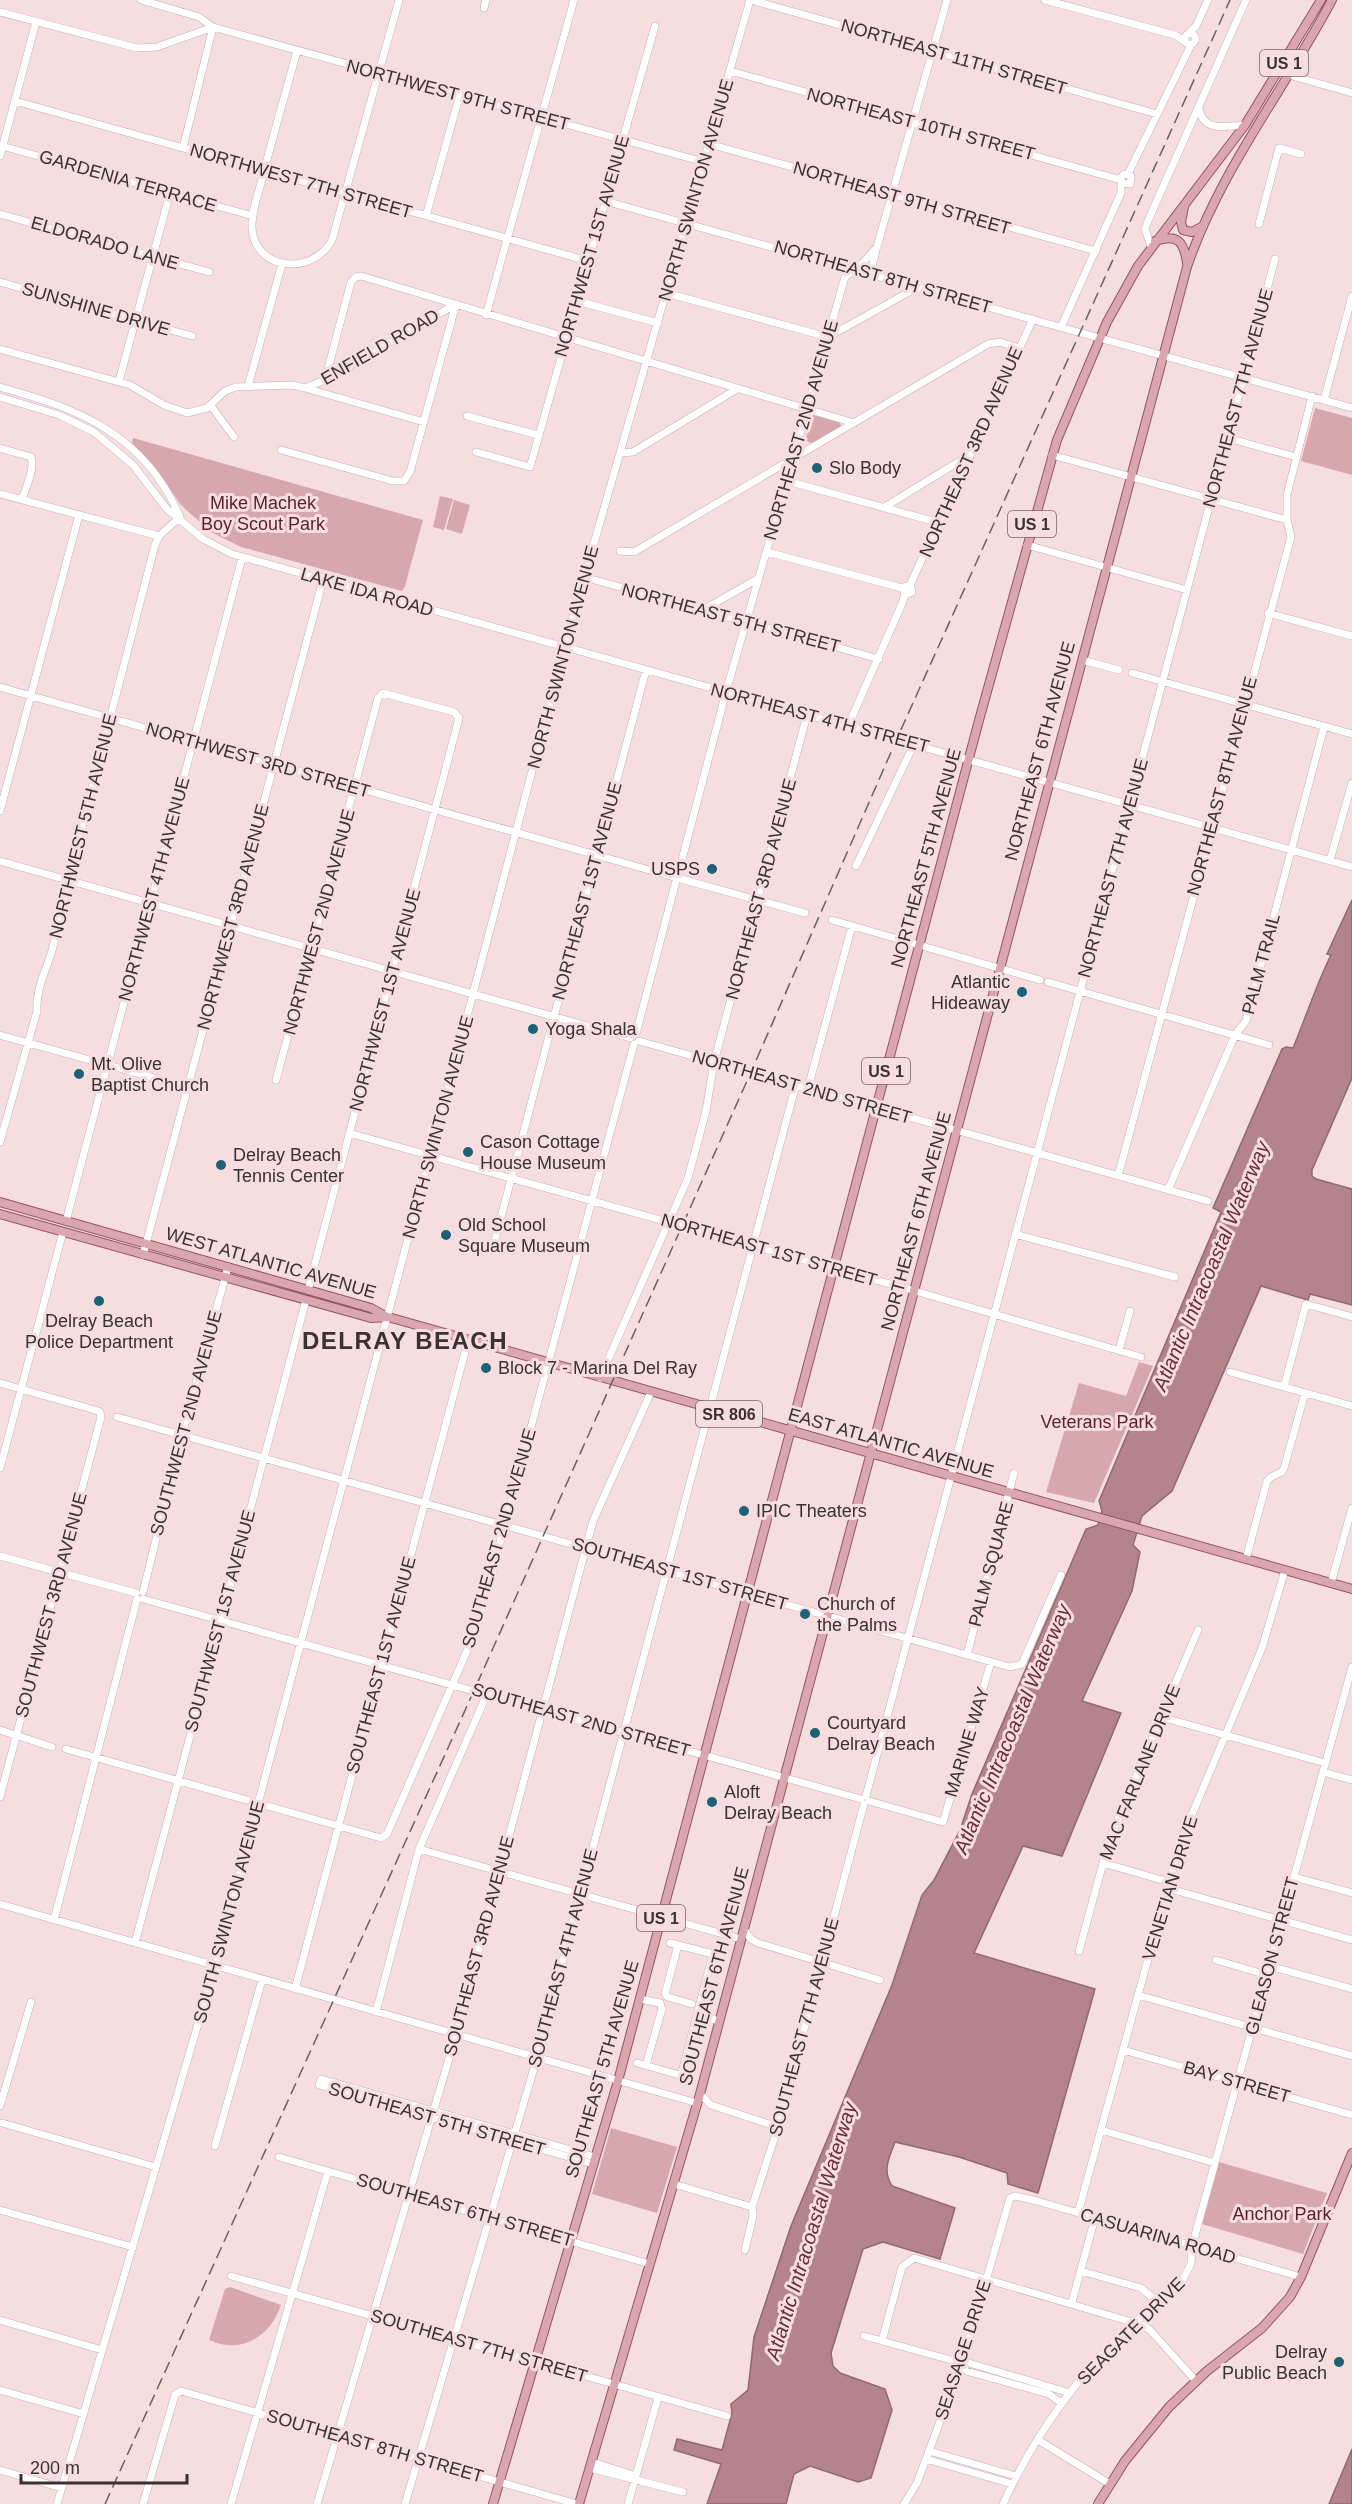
<svg xmlns="http://www.w3.org/2000/svg" width="1352" height="2504" font-family="Arial,sans-serif">
<style>
.green{fill:#d7a7ae}
.water{fill:#b4838b;stroke:#8f6a70;stroke-width:1.5}
.lines{fill:none;stroke-linecap:round;stroke-linejoin:round}
.minor-casing{stroke:#c6afb3;stroke-width:8}
.major-casing{stroke:#925661;stroke-width:10}
.minor{stroke:#fff;stroke-width:7}
.major{stroke:#daa6b0;stroke-width:8}
.rail{stroke:#6d6062;stroke-width:1.5;stroke-dasharray:12 6;stroke-linecap:butt}
.poi-dot{fill:#1d6174;stroke:#f5dde0;stroke-width:2}
.labels{text-anchor:middle;dominant-baseline:central;stroke-width:6;stroke-linejoin:round;paint-order:stroke}
.shield{fill:#f5dde0;stroke:#726566;stroke-width:1.5}
.shield-label{font-size:16px;font-weight:bold;fill:#3a3132}
.street-label{font-size:18px;fill:#3a3132;stroke:#f5dde0}
.poi-label{font-size:18px;fill:#3a3132;stroke:#f5dde0;text-anchor:start}
.park-label{font-size:18px;fill:#5b1e2d;stroke:#f5dde0}
.water-label{font-size:20px;font-style:italic;fill:#6a2b3a;stroke:#f5dde0}
.district-label{font-size:24px;font-weight:bold;letter-spacing:1.5px;fill:#3a3132;stroke:#f5dde0}
</style>
<rect width="100%" height="100%" fill="#f5dde0"/>
<path class="green" d="M1315,408l37,10v57l-51,-14z
M813,415l27,7 1,5 -29,16 -7,-2z
M133,438l290,82 -18,66 -3,5 -161,-44 -30,-15 -30,-27 -24,-35 -25,-27z
M440,496l13,3 -9,31 -11,-3z
M454,500l16,5 -8,29 -16,-5z
M1139,1362l14,4 -59,137 -48,-11 33,-109 47,13z
M611,2128l66,19 -20,66 -65,-19z
M1219,2162l108,31 -24,61 -101,-30z
M230,2287l51,18c-10,31 -40,50 -72,35l16,-51z"/>
<path class="water" d="M1352,900v178l-40,92v6l4,3 36,10v116l-42,-11 -2,6 -47,-14 -89,205 -30,25 -9,29 7,7 -8,39 -50,110 39,12 -59,143 -39,-10 -49,107 121,36 -57,204 -30,-9 -1,-11 -48,-16 -64,-15c-6,16 -13,28 -3,44l63,22 -15,51 -57,-17 -20,7 -32,104 2,13 7,7 45,16 7,21 -21,68 -13,4 -48,-16 -16,8 -8,30h-79l14,-40 -47,-14 3,-11 45,11 10,-37 -1,-9 17,-14 6,-53 37,-111 101,-241 30,-90 12,-15 26,-50 12,-36 114,-265 12,-4 4,-14 -3,-10 122,-289 -8,-4 69,-159 4,-2 7,1c13,-31 23,-63 38,-93l-4,-1z
M1352,2449v55h-23z"/>
<g class="lines">
<defs>
<path id="minor" d="M141,0l58,17 14,10 491,135
M751,0l406,114
M1045,0l130,35 12,8
M484,8l2,-8
M0,12l137,36 20,-1 56,-20
M1184.5 39a5.5 5.5 0 1 1 11 0a5.5 5.5 0 1 1-11 0Z
M1186,36l10,-10 12,-26
M297,51c-12,44 -25,88 -36,132 -4,14 -10,31 -9,45 3,44 62,47 80,12l67,-240
M730,71l391,109
M1289,75l63,18
M15,101l573,160
M1199,108c4,25 27,18 46,17
M709,144l387,107
M2,146l251,70
M183,148l30,-121
M0,156l36,-134
M1128,174l63,-129
M605,201l747,207
M0,214l209,58
M426,216l34,-122
M1259,224l20,-76 22,6
M1151,247l-6,-18 2,-6 99,-223
M875,274l-3,-7 4,-16
M0,282l192,54
M666,293l162,44 90,-50
M577,301l81,22
M486,315l88,-315
M1061,327l60,-134v-15l3,-4 7,2 -1,8 -8,-1
M0,349l130,36 34,20 23,8 20,-5 18,-17 11,-4 56,-2 13,3 20,-8 131,-76
M325,380l26,-98 5,-5 5,-1 493,147
M119,381l51,-188
M248,386l34,-122
M0,387c80,22 145,48 180,130
M305,388l119,34
M0,397l59,18 35,17 39,33 33,43 37,31 29,15 1120,313
M1324,400l28,-104
M211,406l23,31
M467,416l71,19
M1228,438l68,19
M0,448l31,9c4,13 -5,29 -9,43
M281,450l112,31h11l6,-9 46,-168
M476,452l54,15 125,-441
M621,453l12,-1 104,-63
M1052,455l235,65
M787,481l153,42
M0,494l159,42
M883,508l85,-52
M1027,545l160,45
M620,551l14,1 354,-208 12,-2 18,6
M767,552l135,36
M584,577l295,82
M910,585l123,-266
M703,610l56,-32
M1268,613l84,23
M1082,660l37,10
M1132,673l220,61
M0,687l674,190
M848,726l53,-120 4,-11 -2,-8 7,-2 2,7 -7,3
M0,811l79,-296
M1330,860l22,-77
M0,861l630,177
M856,866l58,-122
M678,875l48,-183 119,-415 15,-11 17,-19 70,-247
M681,879l124,34
M832,920l208,60
M1048,982l221,63
M636,1034l40,-153
M0,1035l187,52
M639,1041l569,160
M276,1080l102,-382 5,-5 71,19 5,6 -151,572
M808,1088l44,-162
M349,1133l566,158 226,66
M0,1142l37,-131c-2,-30 19,-55 19,-84l99,-382 4,-9 21,-19
M1118,1176l173,-639 -4,-17v-25l25,-99
M1168,1190l67,-155 11,-14 78,-294
M66,1221l176,-663
M1015,1234l160,43
M492,1251l154,-581
M143,1255l180,-675
M1119,1350l11,-39
M1230,1372l122,34
M600,1378l88,-200 18,-67 8,-49 93,-347
M0,1383l95,27 5,2 1,5 -101,380
M1284,1387l22,-83 46,13
M117,1417l893,250 12,-3 39,-89
M0,1468l63,-236
M0,1556l136,37
M1246,1559l21,-78 4,-4 11,-5 2,-4 21,-75
M1331,1583l21,-75
M143,1592l39,-158 46,-167
M143,1599l718,200
M967,1655l47,-182
M1161,1717l164,46
M0,1730l52,17
M66,1749l315,89 6,-4 90,-206 157,-584
M1323,1772l29,8
M866,1796l409,-1537
M869,1801l74,21 48,-160
M419,1849l322,90
M1103,1863l66,19
M1294,1877l58,16
M1167,1888l185,52
M0,1904l697,199
M54,1920l83,-321
M744,1929l7,10 7,4 122,37
M135,1943l171,-643
M670,1943l51,13
M678,1945l-13,49 3,3 24,7
M1079,1951l24,-88 1,-11 94,-222
M1216,1960l51,15
M1270,1966l82,23
M295,1989l173,-648
M1138,1995l214,61
M640,1999l20,4
M376,2012l43,-163 68,-155
M697,2015l22,6
M1123,2050l229,65
M637,2063l53,15
M646,2065l16,-56 -2,-6
M681,2076l32,-122
M700,2094l11,11 67,22
M0,2106l31,-104
M2,2123l154,44
M1101,2130l114,33
M215,2146l47,-166
M279,2157l371,107
M593,2164l-274,-79 2,-6 274,78
M674,2184l78,23
M0,2210l133,37
M1078,2213l102,-370 82,-195 23,-78
M745,2250l8,-34 -1,-9 26,-80 86,-323
M1081,2271l60,17 18,15
M231,2276l496,140
M1072,2302l23,-84
M0,2320l102,30
M864,2336l98,27h7l101,30
M882,2341l20,-74 12,-9 228,67 8,5 46,51
M962,2363l4,8 83,23 12,9
M0,2390l84,24
M1038,2440l72,44
M929,2451l87,25
M926,2459l86,25
M592,2462l41,13 2,3
M590,2468l93,24
M0,2470l62,18
M57,2504l158,-538 359,-1353 176,-613
M143,2504l32,-109 6,-4 396,113
M231,2504l97,-333
M317,2504l139,-469 137,-514 58,-129
M405,2504l132,-446 259,-974
M628,2504l30,-106
M904,2504l13,-21 45,-120 48,-165 5,-2 22,5 264,76
M1003,2504c27,-59 65,-115 111,-162 21,-21 46,-40 68,-61l9,-17 1,-18 160,-579"/>
<path id="major" d="M1184,207l-3,15 2,8 9,2 9,-5
M1155,241c23,-8 29,1 32,22
M0,1202l371,106 16,9
M0,1214l371,104 17,-1 964,272
M493,2504l125,-423 360,-1357 79,-284 50,-118 31,-56 107,-141 76,-125
M579,2504l121,-410 487,-1827c33,-97 98,-178 145,-267
M1098,2504l27,-43 44,-54 38,-36 55,-43 28,-31 11,-20 51,-124"/>
</defs>
<use href="#minor" class="minor-casing"/>
<use href="#major" class="major-casing"/>
<use href="#minor" class="minor"/>
<use href="#major" class="major"/>
<path class="rail" d="M105,2504l367,-809 279,-623 148,-338 331,-734"/>
</g>
<g class="poi-dot">
<circle cx="817" cy="468" r="6"/>
<circle cx="712" cy="869" r="6"/>
<circle cx="1022" cy="992" r="6"/>
<circle cx="533" cy="1029" r="6"/>
<circle cx="79" cy="1074" r="6"/>
<circle cx="468" cy="1152" r="6"/>
<circle cx="221" cy="1165" r="6"/>
<circle cx="446" cy="1235" r="6"/>
<circle cx="99" cy="1301" r="6"/>
<circle cx="486" cy="1368" r="6"/>
<circle cx="744" cy="1511" r="6"/>
<circle cx="805" cy="1614" r="6"/>
<circle cx="815" cy="1733" r="6"/>
<circle cx="712" cy="1802" r="6"/>
<circle cx="1339" cy="2362" r="6"/>
</g>
<g class="labels">
<g class="shield">
<rect x="1260" y="50" width="48" height="26" rx="4.5"/>
<rect x="1008" y="511" width="48" height="26" rx="4.5"/>
<rect x="862" y="1058" width="48" height="26" rx="4.5"/>
<rect x="696" y="1401" width="66" height="26" rx="4.5"/>
<rect x="637" y="1905" width="48" height="26" rx="4.5"/>
</g>
<g class="shield-label">
<text x="1284" y="63">US 1</text>
<text x="1032" y="524">US 1</text>
<text x="886" y="1071">US 1</text>
<text x="729" y="1414">SR 806</text>
<text x="661" y="1918">US 1</text>
</g>
<g class="street-label">
<text transform="translate(954 57) rotate(16)">NORTHEAST 11TH STREET</text>
<text transform="translate(458 95) rotate(15)">NORTHWEST 9TH STREET</text>
<text transform="translate(921 124) rotate(15)">NORTHEAST 10TH STREET</text>
<text transform="translate(128 181) rotate(16)">GARDENIA TERRACE</text>
<text transform="translate(301 181) rotate(16)">NORTHWEST 7TH STREET</text>
<text transform="translate(696 190) rotate(-74)">NORTH SWINTON AVENUE</text>
<text transform="translate(902 198) rotate(16)">NORTHEAST 9TH STREET</text>
<text transform="translate(105 243) rotate(16)">ELDORADO LANE</text>
<text transform="translate(592 246) rotate(-74)">NORTHWEST 1ST AVENUE</text>
<text transform="translate(883 277) rotate(16)">NORTHEAST 8TH STREET</text>
<text transform="translate(96 309) rotate(16)">SUNSHINE DRIVE</text>
<text transform="translate(380 347) rotate(-30)">ENFIELD ROAD</text>
<text transform="translate(1238 398) rotate(-75)">NORTHEAST 7TH AVENUE</text>
<text transform="translate(801 430) rotate(-74)">NORTHEAST 2ND AVENUE</text>
<text transform="translate(971 452) rotate(-66)">NORTHEAST 3RD AVENUE</text>
<text transform="translate(367 592) rotate(16)">LAKE IDA ROAD</text>
<text transform="translate(731 618) rotate(15)">NORTHEAST 5TH STREET</text>
<text transform="translate(563 657) rotate(-75)">NORTH SWINTON AVENUE</text>
<text transform="translate(820 718) rotate(15)">NORTHEAST 4TH STREET</text>
<text transform="translate(1040 751) rotate(-75)">NORTHEAST 6TH AVENUE</text>
<text transform="translate(258 760) rotate(16)">NORTHWEST 3RD STREET</text>
<text transform="translate(1222 786) rotate(-75)">NORTHEAST 8TH AVENUE</text>
<text transform="translate(83 826) rotate(-76)">NORTHWEST 5TH AVENUE</text>
<text transform="translate(926 858) rotate(-75)">NORTHEAST 5TH AVENUE</text>
<text transform="translate(1113 868) rotate(-75)">NORTHEAST 7TH AVENUE</text>
<text transform="translate(154 889) rotate(-75)">NORTHWEST 4TH AVENUE</text>
<text transform="translate(761 889) rotate(-75)">NORTHEAST 3RD AVENUE</text>
<text transform="translate(587 891) rotate(-75)">NORTHEAST 1ST AVENUE</text>
<text transform="translate(233 917) rotate(-75)">NORTHWEST 3RD AVENUE</text>
<text transform="translate(319 922) rotate(-75)">NORTHWEST 2ND AVENUE</text>
<text transform="translate(1261 964) rotate(-75)">PALM TRAIL</text>
<text transform="translate(385 1000) rotate(-75)">NORTHWEST 1ST AVENUE</text>
<text transform="translate(802 1087) rotate(16)">NORTHEAST 2ND STREET</text>
<text transform="translate(438 1127) rotate(-75)">NORTH SWINTON AVENUE</text>
<text transform="translate(916 1221) rotate(-75)">NORTHEAST 6TH AVENUE</text>
<text transform="translate(769 1250) rotate(16)">NORTHEAST 1ST STREET</text>
<text transform="translate(271 1263) rotate(16)">WEST ATLANTIC AVENUE</text>
<text transform="translate(186 1423) rotate(-75)">SOUTHWEST 2ND AVENUE</text>
<text transform="translate(891 1443) rotate(16)">EAST ATLANTIC AVENUE</text>
<text transform="translate(499 1538) rotate(-74)">SOUTHEAST 2ND AVENUE</text>
<text transform="translate(991 1564) rotate(-75)">PALM SQUARE</text>
<text transform="translate(680 1574) rotate(16)">SOUTHEAST 1ST STREET</text>
<text transform="translate(51 1605) rotate(-75)">SOUTHWEST 3RD AVENUE</text>
<text transform="translate(220 1621) rotate(-75)">SOUTHWEST 1ST AVENUE</text>
<text transform="translate(381 1665) rotate(-75)">SOUTHEAST 1ST AVENUE</text>
<text transform="translate(581 1720) rotate(16)">SOUTHEAST 2ND STREET</text>
<text transform="translate(967 1742) rotate(-73)">MARINE WAY</text>
<text transform="translate(1140 1772) rotate(-68)">MAC FARLANE DRIVE</text>
<text transform="translate(1170 1888) rotate(-73)">VENETIAN DRIVE</text>
<text transform="translate(229 1912) rotate(-75)">SOUTH SWINTON AVENUE</text>
<text transform="translate(479 1946) rotate(-75)">SOUTHEAST 3RD AVENUE</text>
<text transform="translate(1272 1956) rotate(-75)">GLEASON STREET</text>
<text transform="translate(563 1958) rotate(-75)">SOUTHEAST 4TH AVENUE</text>
<text transform="translate(714 1976) rotate(-75)">SOUTHEAST 6TH AVENUE</text>
<text transform="translate(804 2027) rotate(-75)">SOUTHEAST 7TH AVENUE</text>
<text transform="translate(602 2069) rotate(-74)">SOUTHEAST 5TH AVENUE</text>
<text transform="translate(1237 2082) rotate(16)">BAY STREET</text>
<text transform="translate(437 2119) rotate(16)">SOUTHEAST 5TH STREET</text>
<text transform="translate(465 2210) rotate(16)">SOUTHEAST 6TH STREET</text>
<text transform="translate(1158 2236) rotate(16)">CASUARINA ROAD</text>
<text transform="translate(1131 2331) rotate(-45)">SEAGATE DRIVE</text>
<text transform="translate(479 2346) rotate(16)">SOUTHEAST 7TH STREET</text>
<text transform="translate(963 2350) rotate(-72)">SEASAGE DRIVE</text>
<text transform="translate(375 2446) rotate(16)">SOUTHEAST 8TH STREET</text>
</g>
<g class="poi-label">
<text x="829" y="468">Slo Body</text>
<text x="700" y="869" text-anchor="end">USPS</text>
<text x="1010" y="982" text-anchor="end">Atlantic<tspan x="1010" dy="21">Hideaway</tspan></text>
<text x="545" y="1029">Yoga Shala</text>
<text x="91" y="1064">Mt. Olive<tspan x="91" dy="21">Baptist Church</tspan></text>
<text x="480" y="1142">Cason Cottage<tspan x="480" dy="21">House Museum</tspan></text>
<text x="233" y="1155">Delray Beach<tspan x="233" dy="21">Tennis Center</tspan></text>
<text x="458" y="1225">Old School<tspan x="458" dy="21">Square Museum</tspan></text>
<text x="99" y="1321" text-anchor="middle">Delray Beach<tspan x="99" dy="21">Police Department</tspan></text>
<text x="498" y="1368">Block 7 - Marina Del Ray</text>
<text x="756" y="1511">IPIC Theaters</text>
<text x="817" y="1604">Church of<tspan x="817" dy="21">the Palms</tspan></text>
<text x="827" y="1723">Courtyard<tspan x="827" dy="21">Delray Beach</tspan></text>
<text x="724" y="1792">Aloft<tspan x="724" dy="21">Delray Beach</tspan></text>
<text x="1327" y="2352" text-anchor="end">Delray<tspan x="1327" dy="21">Public Beach</tspan></text>
</g>
<g class="park-label">
<text x="263" y="503">Mike Machek<tspan x="263" dy="21">Boy Scout Park</tspan></text>
<text x="1097" y="1422">Veterans Park</text>
<text x="1282" y="2214">Anchor Park</text>
</g>
<g class="water-label">
<text transform="translate(1211 1266) rotate(-67)">Atlantic Intracoastal Waterway</text>
<text transform="translate(1012 1729) rotate(-67)">Atlantic Intracoastal Waterway</text>
<text transform="translate(811 2231) rotate(-73)">Atlantic Intracoastal Waterway</text>
</g>
<g class="district-label">
<text x="405" y="1340">DELRAY BEACH</text>
</g>
</g>
<path d="M21 2474v9h166v-9" fill="none" stroke="#3a3132" stroke-width="3"/>
<text x="30" y="2474" font-size="18" fill="#3a3132" stroke="#f5dde0" stroke-width="4.5" paint-order="stroke">200 m</text>
</svg>
